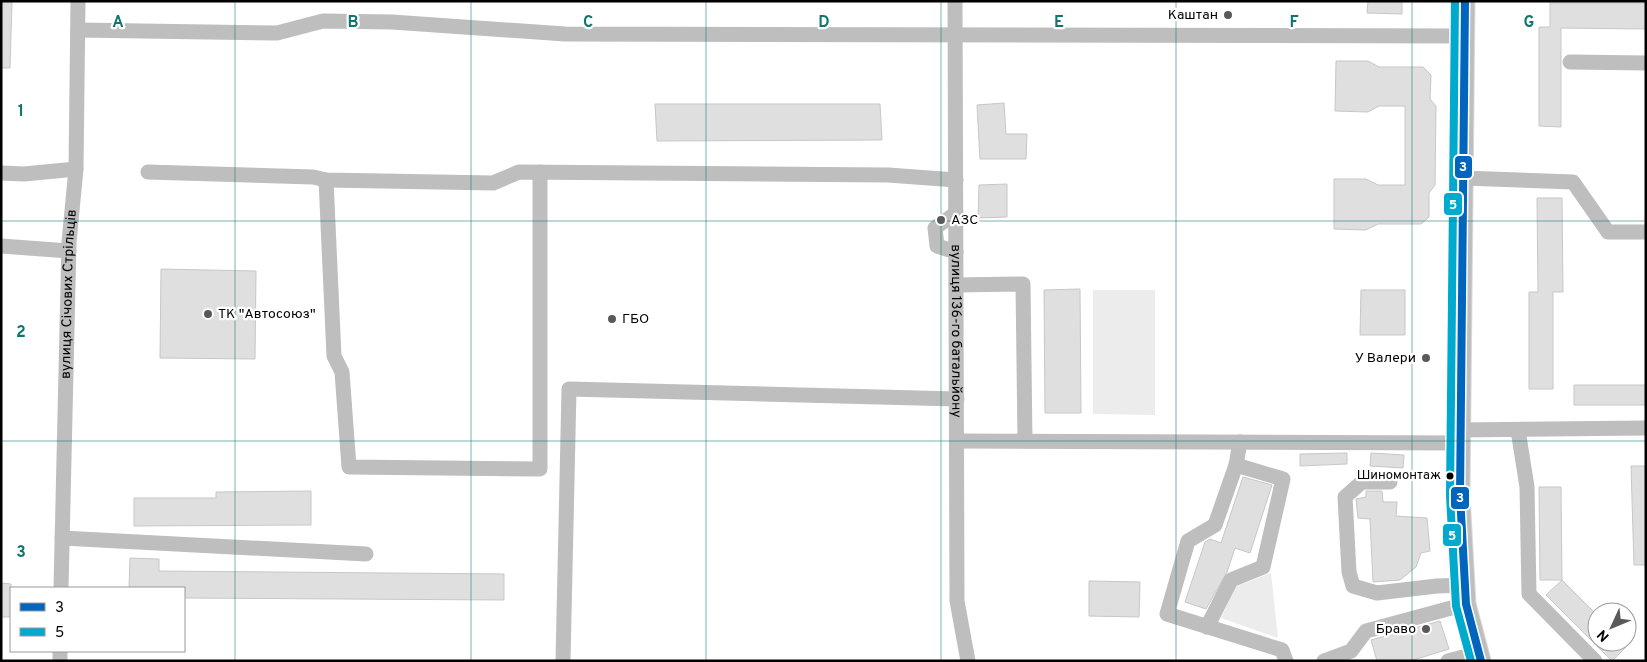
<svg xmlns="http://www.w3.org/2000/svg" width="1647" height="662" font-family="Overpass,sans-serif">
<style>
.green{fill:#ececec}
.building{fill:#dfdfdf;stroke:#c7c7c7}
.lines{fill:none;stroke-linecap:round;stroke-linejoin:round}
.major-casing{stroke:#dbdbdb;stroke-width:21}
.minor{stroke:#bebebe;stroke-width:15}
.major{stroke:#bebebe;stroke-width:19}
.bus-1-casing{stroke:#fff;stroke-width:11}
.bus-2-casing{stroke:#fff;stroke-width:11}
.bus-1{stroke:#0065bd;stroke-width:8}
.bus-2{stroke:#00a9ce;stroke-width:8}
.grid{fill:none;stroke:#0f766e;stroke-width:1;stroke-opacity:0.55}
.poi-dot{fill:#595959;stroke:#fff;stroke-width:2}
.bus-dot{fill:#000;stroke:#fff;stroke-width:2}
.labels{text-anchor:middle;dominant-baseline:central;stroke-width:4.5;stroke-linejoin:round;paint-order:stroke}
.bus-label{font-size:13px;fill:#000;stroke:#fff;text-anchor:end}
.poi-label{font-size:14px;fill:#000;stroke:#fff;text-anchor:end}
.street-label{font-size:14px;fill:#000;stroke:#fff}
.grid-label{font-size:16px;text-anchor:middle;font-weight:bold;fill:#0f766e;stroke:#fff;stroke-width:4.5;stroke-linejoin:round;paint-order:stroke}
.line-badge{stroke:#fff;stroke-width:2}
.badge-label{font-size:14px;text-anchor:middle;font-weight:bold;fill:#fff}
</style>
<rect width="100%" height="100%" fill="#fff"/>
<path class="green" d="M1093,290h62v125l-62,-1z
M1271,573l7,65 -57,-20 14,-31z"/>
<path class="building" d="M1,1h11l-2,67h-9z
M1368,1h34v13l-35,-1z
M1550,3h96v26l-85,-1v99l-22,-1v-99h11z
M1336,61h32l11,6h44l8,8 -1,24 6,7 -1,79 -6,8v24l-8,7h-43l-12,6 -32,-1v-50h32l12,6h27v-79h-26l-11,6 -33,-1z
M1004,103l2,31h21l-1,25h-46l-3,-54z
M655,104h225l2,36 -225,1z
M1007,184v33l-29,1 1,-33z
M1537,198h25l1,94h-10v97h-24v-97h9z
M161,269l95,2 -1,88 -95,-1z
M1080,289l1,124h-36l-1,-123z
M1361,290h44v45h-45z
M1574,385h72v20h-72z
M1347,453v11l-47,2v-12z
M1371,453l33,2 -1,13 -33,-2z
M1631,466h15v99h-12z
M1243,477l29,8 -22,68 -15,-5 -8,24 -21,37 -21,-7 20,-60 5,-3 11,4z
M1539,487h22l1,93h-22z
M311,491v34l-177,1v-28h82v-6z
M1366,491h16l1,11h14l-1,14 31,2 3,33 -9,2 -5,14 -16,13 -27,2 -3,-63 -12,-1 -2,-19 10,-2z
M130,558l29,1v12l345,3v26l-320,-2v-10h-55z
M1562,580l35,35v27h34l-19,19 -66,-66z
M1089,581l51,1 -1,35 -50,-1z
M1,583l10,1v33h-10z
M1440,621l9,28 -39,12h-33l-6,-21z"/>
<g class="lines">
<defs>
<path id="major" d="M1465,1l-5,494 6,109 15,57"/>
</defs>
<use href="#major" class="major-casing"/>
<g class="minor">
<path id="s1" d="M955,1l2,600 11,60"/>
<path d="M78,30l199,3 46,-12 69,1 173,12 899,2"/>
<path d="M1570,62l76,1"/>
<path d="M148,172l165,5 13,3 167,3 26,-11 369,3 68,5"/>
<path d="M1,173l23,1 52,-5"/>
<path d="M1463,178l110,4 35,50h38"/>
<path d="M326,180l8,176 8,16 7,95 191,2v-297"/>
<path d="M956,213l-21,15 2,18 19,6"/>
<path d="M1,246l68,5"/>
<path d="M956,285l67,-1 2,157"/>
<path d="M1460,430l186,-2"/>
<path d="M1518,430l9,57 2,107 66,67"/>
<path d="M958,441l502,2"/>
<path d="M1240,442l-4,23 -21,60 -27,16 -21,73 115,36 4,11"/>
<path d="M1390,482h-28l-17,15 4,75 4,14 24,7 60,-7 28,-1"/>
<path d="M62,538l304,16"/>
<path id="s2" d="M61,588l8,-346 7,-73 2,-168"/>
<path d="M1207,627l24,-47 32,-13 20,-88 -47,-14"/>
<path d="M60,661v-10"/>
<path d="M563,661l6,-272 388,10"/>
<path d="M1324,661l27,-10 15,-20 100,-27"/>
<path d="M1448,661l30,-8"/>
</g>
<use href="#major" class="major"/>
<defs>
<path id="bus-1" d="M1465,1l-5,494 6,109 15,57"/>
<path id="bus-2" d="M1455,1l-5,495 6,110 15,55"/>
</defs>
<use href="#bus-1" class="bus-1-casing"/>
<use href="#bus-2" class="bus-2-casing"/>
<use href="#bus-1" class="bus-1"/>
<use href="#bus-2" class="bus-2"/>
</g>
<path class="grid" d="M235,1v660M471,1v660M706,1v660M941,1v660M1176,1v660M1412,1v660M1,221h1645M1,441h1645"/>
<g class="poi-dot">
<circle cx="1228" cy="15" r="5"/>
<circle cx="941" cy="220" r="5"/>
<circle cx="208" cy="314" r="5"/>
<circle cx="612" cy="319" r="5"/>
<circle cx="1426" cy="358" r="5"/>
<circle cx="1426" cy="629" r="5"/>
</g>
<circle class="bus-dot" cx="1450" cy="476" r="4.5"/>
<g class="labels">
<g class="bus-label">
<text x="1441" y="476">Шиномонтаж</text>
</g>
<g class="poi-label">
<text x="1218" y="15">Каштан</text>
<text x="951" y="220" text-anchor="start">АЗС</text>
<text x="218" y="314" text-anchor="start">ТК "Автосоюз"</text>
<text x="622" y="319" text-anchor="start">ГБО</text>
<text x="1416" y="358">У Валери</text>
<text x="1416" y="629">Браво</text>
</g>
<g class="street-label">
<text stroke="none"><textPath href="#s2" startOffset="294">вулиця Січових Стрільців</textPath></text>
<text stroke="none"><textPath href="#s1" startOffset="330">вулиця 136-го батальйону</textPath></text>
</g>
</g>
<g class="grid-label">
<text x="118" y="27">A</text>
<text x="353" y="27">B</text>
<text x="588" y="27">C</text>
<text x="824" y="27">D</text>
<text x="1059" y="27">E</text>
<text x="1294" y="27">F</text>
<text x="1529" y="27">G</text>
<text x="21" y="116">1</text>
<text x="21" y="337">2</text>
<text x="21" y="557">3</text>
</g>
<g class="line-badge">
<rect x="1454" y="155" width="19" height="24" rx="5" fill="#0065bd"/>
<rect x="1443" y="192" width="20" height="24" rx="5" fill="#00a9ce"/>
<rect x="1450" y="486" width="20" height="24" rx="5" fill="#0065bd"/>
<rect x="1442" y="523" width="20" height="24" rx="5" fill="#00a9ce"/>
</g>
<g class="badge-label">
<text x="1463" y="171">3</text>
<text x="1453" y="209">5</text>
<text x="1460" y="502">3</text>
<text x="1452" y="540">5</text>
</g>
<rect width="1647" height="662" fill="none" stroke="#000000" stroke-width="5"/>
<rect x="10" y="587" width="175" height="65" fill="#ffffff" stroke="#999999"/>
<rect x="20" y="603" width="25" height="8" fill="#0065bd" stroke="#999999"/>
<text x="55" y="612" font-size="15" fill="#000000">3</text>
<rect x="20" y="628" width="25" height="8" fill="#00a9ce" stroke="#999999"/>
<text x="55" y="637" font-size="15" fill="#000000">5</text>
<g transform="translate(1612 627) rotate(226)"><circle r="24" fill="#ffffff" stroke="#999999"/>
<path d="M0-4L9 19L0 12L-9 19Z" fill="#595959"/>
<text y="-8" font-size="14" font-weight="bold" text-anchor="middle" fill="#000000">N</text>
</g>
</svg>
